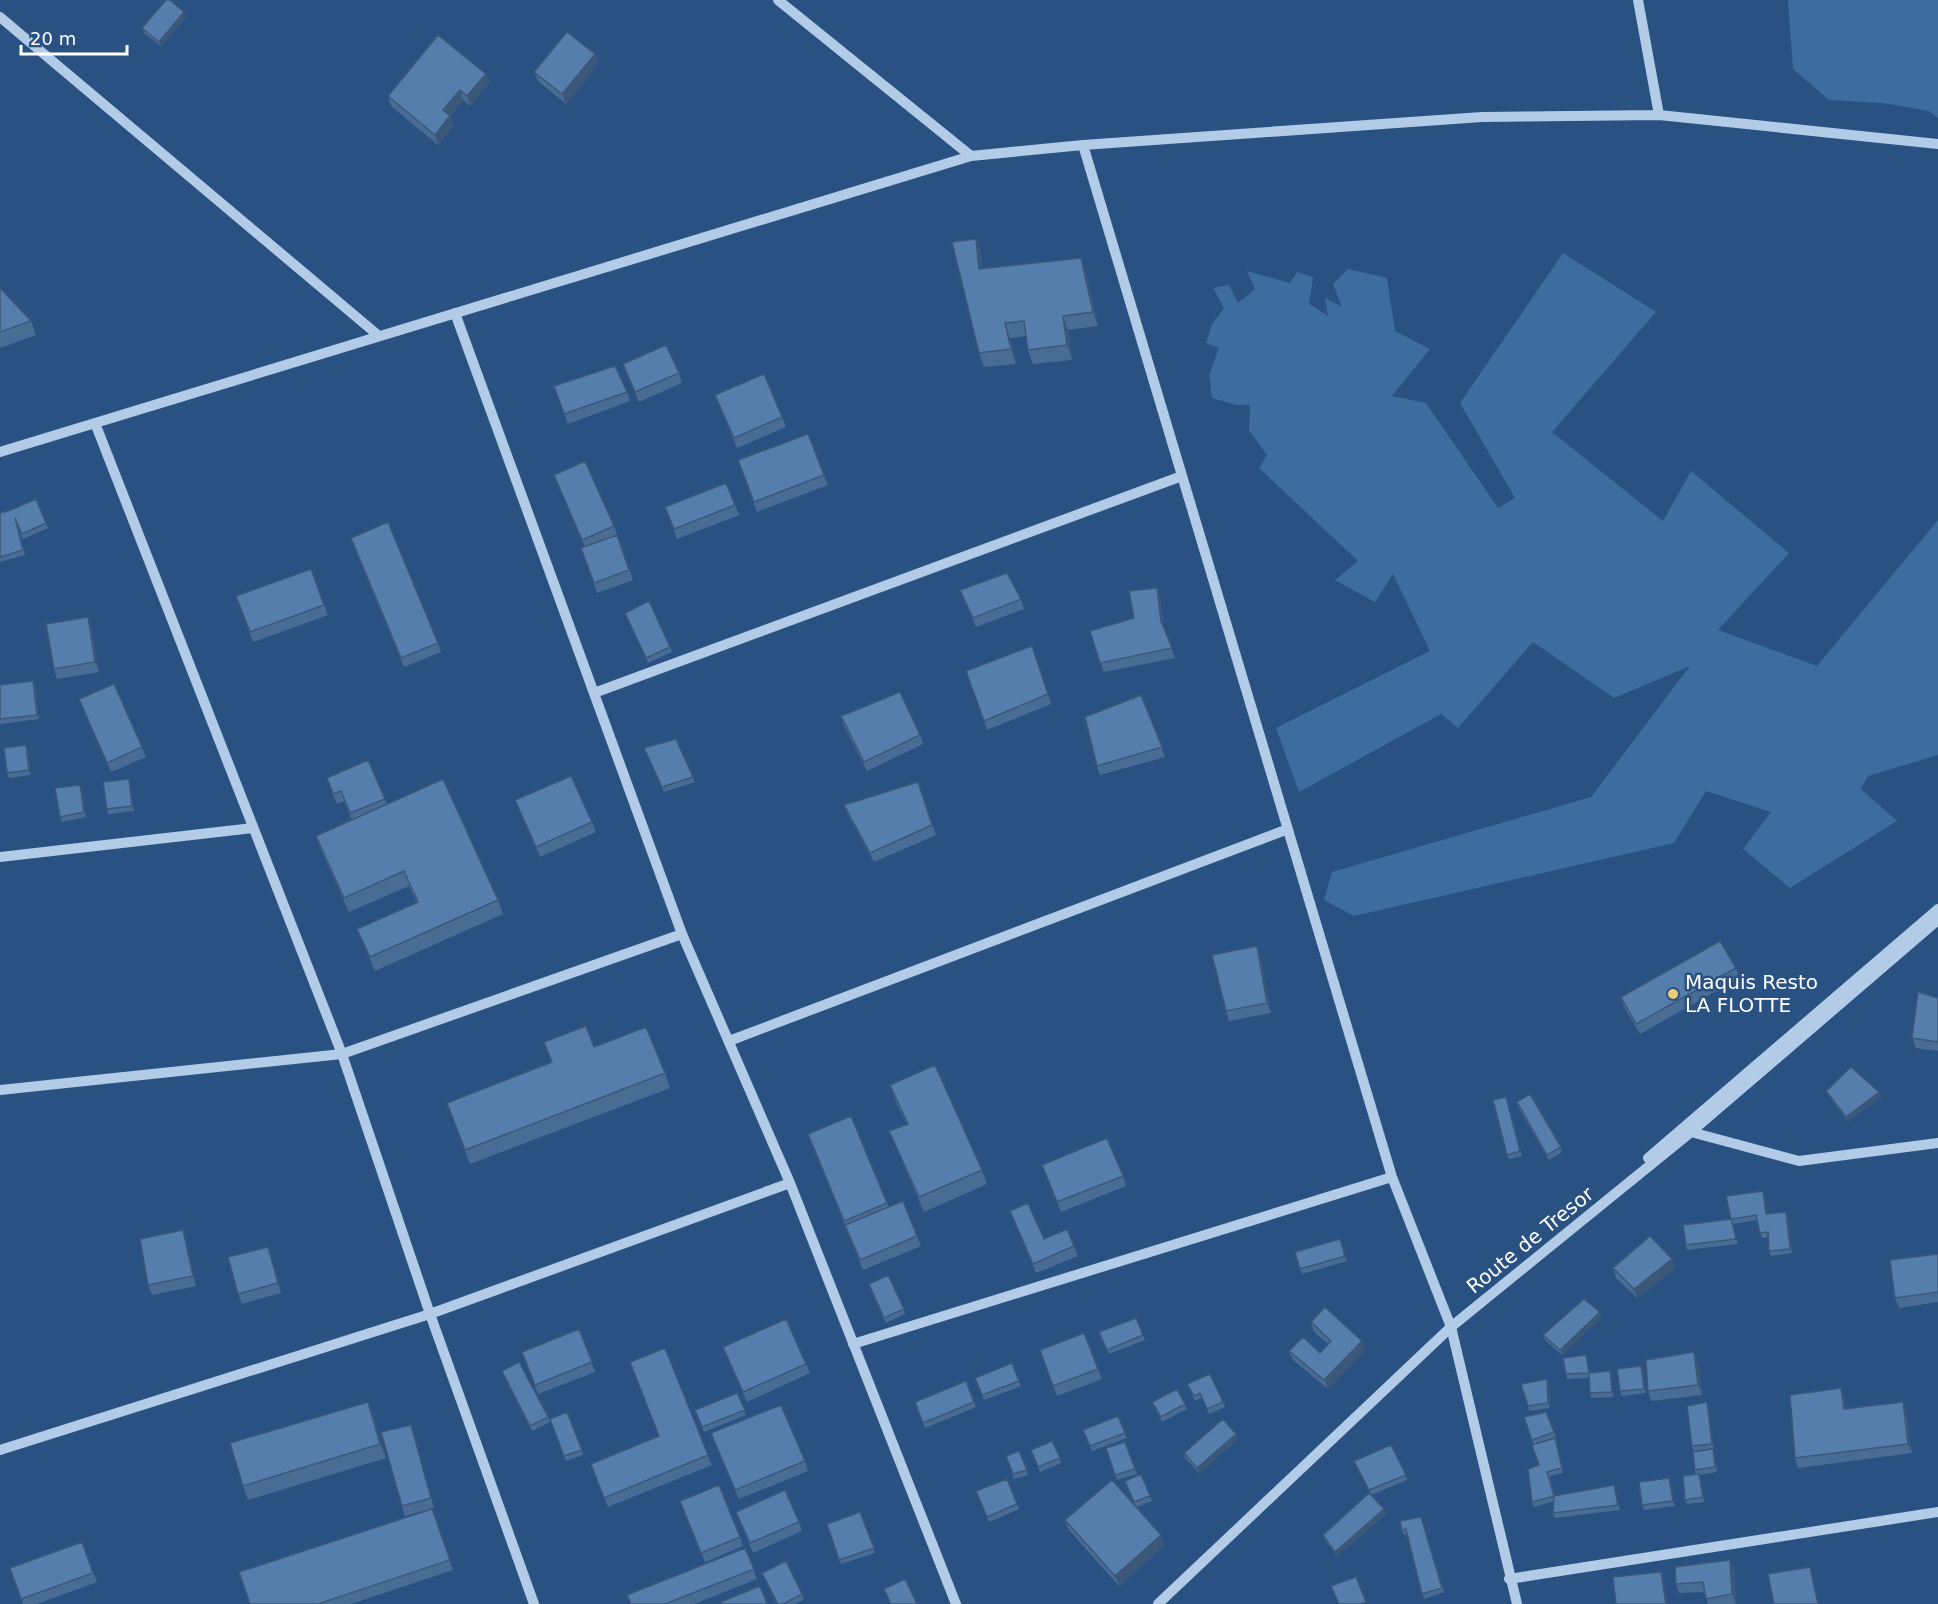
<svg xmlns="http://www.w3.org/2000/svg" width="1938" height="1604" font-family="'DejaVu Sans',sans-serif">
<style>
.green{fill:#3d6c9f}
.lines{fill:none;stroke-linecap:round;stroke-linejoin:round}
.minor{stroke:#b2cbe7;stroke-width:10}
.wall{fill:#496c95}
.shaded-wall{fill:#3c5879}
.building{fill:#557ead;stroke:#3c5879;stroke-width:1.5}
.poi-dot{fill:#eeca79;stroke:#295283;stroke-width:2}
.labels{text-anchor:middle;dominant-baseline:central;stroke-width:5;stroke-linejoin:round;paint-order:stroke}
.poi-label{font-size:20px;fill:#fff;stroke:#295283;text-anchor:start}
.street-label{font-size:20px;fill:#fff;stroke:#295283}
</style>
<rect width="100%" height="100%" fill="#295283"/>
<path class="green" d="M1788,0h150v118l-9,-7 -46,-8 -54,-3 -36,-31z
M1563,253l93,59 -104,120 111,89 28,-50 98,82 -71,77 99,36 121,-146v235l-70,21 -7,13 36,32 -107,67 -47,-39 28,-37 -65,-21 -32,52 -320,73 -30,-16 8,-28 259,-75 99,-131 -76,32 -81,-56 -75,86 -17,-14 -142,78 -23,-64 154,-77 -37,-77 -18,28 -40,-22 23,-19 -99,-93 8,-13 -18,-25 1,-25h-14l-24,-7 -3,-23 10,-27 -13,-5 6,-19 12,-16 -11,-20 16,-3 9,18 17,-14 -8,-18 43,12 7,-11 16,5 -4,27 19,12 -3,-18 17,9 -9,-23 15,-15 39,9 8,53 35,18 -38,47 34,7 72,105 17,-10 -55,-95z"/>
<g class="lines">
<path class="minor" d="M778,0l193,156
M1638,0l21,115
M0,17l379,319
M1083,145l309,1032 59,150 66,277
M455,313l227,621 108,249 166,421
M95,423l247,631 88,260 104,290
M0,452l971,-296 112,-11 399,-28 177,-2 279,29
M594,693l588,-217
M0,857l253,-29
M729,1041l559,-212
M0,1090l342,-36 340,-120
M1691,1132l108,29 139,-18
M1648,1158l290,-249
M853,1344l539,-167
M0,1450l430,-136 360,-131
M1509,1579l429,-67
M1158,1604l293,-277 240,-195 247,-212"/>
</g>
<path class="wall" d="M186,17l-25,29 -17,-13 -2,-5z
M595,54l3,10 -32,40 -28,-23 -4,-9z
M486,74l3,9 -19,23 -7,-6 -13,16 3,10 -15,19 -47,-39 -3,-10z
M981,253l2,16 103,3 12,54 -30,4 4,30 -39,4 -5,-14 -2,-14 -16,2 6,26 -32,3 -5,-14z
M0,288l31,33 5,14 -36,13z
M623,364l56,9 3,10 -43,19z
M554,386l73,6 3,9 -62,23z
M715,395l67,22 4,10 -49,21z
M808,434l20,51 -71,27 -19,-52z
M554,475l60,51 19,54 -36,13 -16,-45 4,-1z
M726,483l13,32 -62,24 -12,-32z
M36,499l12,29 -25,11 -6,-16 8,32 -25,7v-49l11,-3z
M354,547l84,96 3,9 -37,15z
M311,569l17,46 -75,27 -17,-46z
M960,590l61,9 3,10 -48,18z
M1160,597l4,32 11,29 -71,14 -14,-41 44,-13z
M627,618l43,29 2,5 -24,11z
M91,627l8,45 -42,7 -3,-10z
M1032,646l19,58 -64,26 -21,-59z
M33,681l2,5 4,33 -39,5v-39z
M1141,695l24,62 -65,18 -3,-9z
M79,699l63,48 4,10 -35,15z
M841,716l79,19 3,9 -56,27 -23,-45z
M28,750l3,25 -22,3 -2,-5z
M646,753l47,24 2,5 -31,10z
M368,760l19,45 111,95 5,14 -128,57 -18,-42 60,-26 -8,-17 -60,26 -28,-62 -5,-14 36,-16 -8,-19 -7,3 -10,-26z
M129,779l1,5 4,27 -26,3 -1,-5z
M918,782l18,53 -62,27 -26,-47 -4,-10z
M82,789l4,28 -24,5 -2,-5z
M515,800l77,22 4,10 -56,25z
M1257,946l3,10 11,57 -42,8 -3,-10z
M1736,968l3,10 -99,56 -16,-27 -3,-10z
M1938,998v53l-22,-3 -4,-10z
M594,1047l71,26 5,15 -200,76 -23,-61z
M890,1085l92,85 5,14 -63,28 -29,-67 -6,-14 18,-7 -12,-24z
M1826,1091l53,1 2,5 -33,24 -20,-26z
M1506,1097l16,59 -13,3 -2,-4z
M1517,1102l44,45 1,5 -13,8 -31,-53z
M851,1116l38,91 28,29 4,10 -58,24 -51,-126z
M1042,1165l81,11 3,10 -65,26z
M1765,1196l2,18 21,3 4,36 -21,3 -2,-5 -1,-14 -6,1 -5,-18 -24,4 5,20 -51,6 -1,-5 45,-26z
M1010,1211l34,28 30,7 4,10 -42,17z
M1340,1239l7,22 -45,13 -7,-22z
M186,1240l10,46 -44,9 -4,-10z
M1938,1254v48l-39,6 -4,-10z
M271,1256l10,37 -39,11 -4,-10z
M1613,1268h63l-39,30 -21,-20z
M870,1289l34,20 1,5 -19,9z
M1602,1317l-40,38 -17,-15 -2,-5z
M1136,1318l9,22 -36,14 -10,-22z
M1311,1322l54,28 -37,39 -35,-29 -4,-9 31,2 8,-9 -14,-12z
M579,1329l16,43 -57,22 -16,-42z
M1084,1333l18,46 -45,17 -17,-46z
M723,1347l83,17 4,9 -63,29z
M1587,1360l3,13 20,-2 1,5 2,21 -22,1 -1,-5 -1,-15 -22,1 -1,-5z
M1698,1362l4,33 -51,6 -3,-10z
M1012,1363l9,23 -37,14 -9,-22z
M502,1371l46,46 2,5 -18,9z
M1643,1371l3,22 -24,3 -2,-5z
M966,1381l10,26 -51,21 -10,-26z
M1187,1384l36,18 2,5 -16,7 -7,-16 -7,3z
M1549,1384l1,24 -21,3 -1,-5z
M737,1393l9,22 -42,17 -9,-22z
M1844,1397l2,12 60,3 6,41 -114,15 -3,-10z
M1152,1402l33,2 2,5 -25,13z
M1708,1407l6,41 -20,3 -2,-5z
M567,1412l16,43 -17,6 -16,-42z
M1546,1412l10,25 -18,7 17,-6 2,5 6,30 -14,3 6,20 59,-11 6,25 -65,8 -2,-5 1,-12 -20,6 -2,-5 7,-37 -5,-20 -10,-28z
M373,1416l13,42 -138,42 -5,-14z
M1118,1416l9,22 -35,13 -9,-21z
M711,1433l94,28 3,10 -69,28z
M414,1434l20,74 -29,8 -3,-10z
M1238,1439l-39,34 -14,-15 -1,-5z
M1052,1441l9,22 -21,9 -9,-22z
M1125,1442l12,32 -20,6 -11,-32z
M1713,1449l1,5 3,18 -18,3 2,4 3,23 -17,2 -2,-4 11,-25 -1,-5z
M1019,1451l9,24 -14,4 -8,-23z
M708,1455l4,10 -104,42 -17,-43z
M1354,1461l52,14 1,5 -36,15z
M1141,1474l11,27 -16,6 29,38 -46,41 -50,-56 -4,-10 70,-14 -10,-25z
M1669,1478l6,28 -31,4 -2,-5z
M1007,1479l12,30 -30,13 -13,-31z
M432,1509l21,61 -102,34h-101z
M1384,1509l2,5 -49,42 -12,-16 -2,-5z
M684,1511l56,26 3,9 -38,16z
M736,1512l63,10 3,9 -49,22z
M860,1512l15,41 -34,11 -14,-40z
M1421,1517l23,75 -20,7 -16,-65 -4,1 -2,-5z
M82,1542l15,40 -60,22h-14l-13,-36z
M745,1548l12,31 -63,25h-64z
M1734,1570l2,34h-28l-3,-12 -26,1 -3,-9z
M762,1573l40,21 2,5 -9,5h-18z"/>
<path class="shaded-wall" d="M184,12l2,5 -25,29 -2,-4z
M595,54l3,10 -32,40 -4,-10z
M486,74l3,9 -19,23 -3,-10z
M460,90l3,10 -17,20 -3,-10z
M450,116l3,10 -15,19 -3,-10z
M976,239l5,14 4,30 -6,-14z
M1081,258l5,14 12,54 -5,-14z
M1063,316l5,14 4,30 -5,-15z
M1005,323l5,15 6,26 -5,-15z
M1157,588l3,9 4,34 -3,-10z
M88,617l3,10 8,45 -4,-10z
M33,681l2,5 4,33 -2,-4z
M26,745l2,5 3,25 -2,-5z
M129,779l1,5 4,27 -2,-5z
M80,785l2,4 4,28 -2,-5z
M1257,946l3,10 11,57 -4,-10z
M1879,1092l2,5 -33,24 -2,-4z
M1763,1191l2,5 3,23 -2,-5z
M1786,1212l2,5 4,36 -2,-4z
M183,1230l3,10 10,46 -3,-10z
M268,1247l3,9 10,37 -3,-10z
M1672,1259l4,9 -39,30 -3,-9z
M1600,1312l2,5 -40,38 -2,-5z
M1362,1341l3,9 -37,39 -4,-9z
M1694,1352l4,10 4,33 -4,-10z
M1641,1366l2,5 3,22 -2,-4z
M1547,1379l2,5 1,24 -2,-5z
M1841,1388l3,9 4,22 -4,-10z
M368,1402l5,14 13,42 -6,-14z
M1707,1402l1,5 6,41 -2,-4z
M1903,1402l3,10 6,41 -4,-9z
M411,1425l3,9 20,74 -3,-10z
M1236,1434l2,5 -39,34 -2,-5z
M1699,1474l2,5 3,23 -1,-5z
M1669,1478l2,5 4,23 -2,-5z
M1384,1509l2,5 -49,42 -2,-4z
M1161,1535l4,10 -46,41 -4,-10z
M1730,1560l4,10 2,34 -4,-10z
M1810,1567l3,10 6,27h-1z
M1661,1572l3,9 4,23h-2z"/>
<path class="building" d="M166,0h4l14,12 -25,30 -17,-14z
M567,32l28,22 -33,40 -28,-22z
M438,35l48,39 -19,22 -7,-6 -17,20 7,6 -15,19 -47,-39z
M976,239l3,30 102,-11 12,54 -30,4 4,29 -39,5 -4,-29 -19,2 6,26 -32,4 -27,-111z
M0,288l31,33 -31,11z
M666,345l13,28 -44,19 -12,-28z
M615,366l12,26 -63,22 -10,-28z
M764,374l18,43 -48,21 -19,-43z
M808,434l16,41 -70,27 -16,-42z
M585,461l29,65 -32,14 -28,-65z
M726,483l9,22 -61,24 -9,-22z
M36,499l10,24 -24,11 -7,-16 8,32 -23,7v-44l11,-3z
M388,522l50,121 -37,15 -50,-120z
M617,535l12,35 -35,13 -13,-35z
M311,569l13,36 -74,27 -14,-36z
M1007,573l14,26 -48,19 -13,-28z
M1157,588l4,33 11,27 -72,15 -10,-32 44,-13 -5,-27z
M649,601l21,46 -24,11 -21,-45z
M88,617l7,45 -41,7 -8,-45z
M1032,646l16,48 -64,27 -18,-50z
M33,681l4,34 -37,4v-34z
M114,684l28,63 -35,16 -28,-64z
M900,692l20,43 -56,27 -23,-46z
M1141,695l21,52 -65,19 -12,-49z
M676,739l17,38 -31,10 -18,-39z
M26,745l3,25 -22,3 -3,-25z
M368,760l17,39 -35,14 -9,-22 -8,3 -6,-16z
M571,776l21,46 -56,25 -21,-47z
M129,779l3,27 -25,3 -4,-27z
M443,779l55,121 -128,57 -13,-28 61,-27 -14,-31 -60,27 -28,-62z
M918,782l14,43 -62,28 -26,-48z
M80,785l4,27 -24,5 -5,-29z
M1720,941l16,27 -100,56 -15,-27z
M1257,946l10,57 -41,8 -14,-56z
M1918,992l20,6v44l-26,-4z
M586,1026l8,21 52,-20 19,46 -200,77 -18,-47 105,-41 -8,-20z
M935,1065l47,105 -63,27 -30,-66 19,-7 -18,-39z
M1851,1067l28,25 -33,25 -20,-26z
M1530,1094l31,53 -14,8 -30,-53z
M1506,1097l14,54 -13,4 -14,-55z
M851,1116l36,87 -43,18 -36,-87z
M1107,1138l16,38 -66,26 -15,-37z
M1763,1191l3,23 20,-2 4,37 -21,2 -1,-19 -8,1 -4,-18 -25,4 5,20 -50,6 -3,-20 48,-6 -5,-23z
M903,1201l14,35 -57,24 -15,-35z
M1028,1203l16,36 23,-10 7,17 -41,18 -23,-53z
M183,1230l10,46 -45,9 -8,-46z
M1650,1236l22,23 -38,30 -21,-21z
M1340,1239l5,17 -45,13 -5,-17z
M268,1247l10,36 -40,11 -10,-37z
M1938,1254v38l-43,6 -5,-38z
M888,1275l16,34 -20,9 -15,-34z
M1584,1299l16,13 -40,38 -17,-15z
M1325,1307l37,34 -38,39 -35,-29 14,-14 17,16 11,-12 -20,-19z
M1136,1318l7,17 -36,15 -8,-18z
M786,1319l20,45 -63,28 -20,-45z
M579,1329l13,33 -57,23 -13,-33z
M1084,1333l14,36 -45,17 -13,-36z
M665,1348l43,107 -104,43 -13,-34 68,-28 -29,-74z
M1694,1352l4,33 -50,6 -2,-31z
M1586,1355l3,18 -23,1 -3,-16z
M519,1362l29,55 -18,9 -28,-55z
M1012,1363l7,18 -37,14 -7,-17z
M1641,1366l3,23 -24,2 -3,-22z
M1610,1371l2,21 -22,1 -1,-20z
M1210,1374l13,28 -16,7 -7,-16 -6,3 -7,-12z
M1547,1379l1,24 -20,3 -7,-22z
M966,1381l8,21 -51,21 -8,-21z
M1841,1388l3,21 59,-7 5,42 -113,14 -5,-63z
M1177,1389l8,15 -24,13 -9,-15z
M737,1393l8,17 -43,17 -7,-17z
M368,1402l12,42 -137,42 -13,-43z
M1707,1402l5,42 -20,2 -5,-40z
M781,1405l24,56 -70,29 -24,-57z
M567,1412l15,38 -18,6 -14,-37z
M1546,1412l8,20 -22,8 -8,-23z
M1118,1416l7,17 -35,13 -7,-16z
M1223,1419l13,15 -39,34 -13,-15z
M411,1425l20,73 -29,8 -21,-74z
M1555,1438l7,30 -15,4 7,24 -22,6 -4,-33 11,-4 -7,-20z
M1052,1441l8,17 -22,9 -7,-17z
M1125,1442l10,27 -20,6 -9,-27z
M1391,1445l15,30 -37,15 -15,-29z
M1713,1449l2,18 -20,3 -2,-18z
M1019,1451l8,19 -14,4 -7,-18z
M1141,1474l9,22 -16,6 -9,-21z
M1699,1474l4,23 -18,3 -2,-24z
M1669,1478l4,23 -31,4 -3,-23z
M1007,1479l10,25 -30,13 -11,-26z
M1112,1480l49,55 -46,41 -50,-56z
M719,1485l21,52 -39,16 -21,-52z
M1614,1485l4,20 -65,8 1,-17z
M785,1490l14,32 -49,21 -14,-31z
M1369,1493l15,16 -49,43 -12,-17z
M432,1509l18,51 -132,44h-68l-11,-32z
M860,1512l14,36 -35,12 -12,-36z
M1421,1517l21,71 -20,6 -16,-65 -4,1 -2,-9z
M82,1542l11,31 -72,26 -11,-31z
M745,1548l9,21 -89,35h-34l-4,-9z
M1730,1560l2,34 -26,5 -3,-17 -27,2 -1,-17z
M786,1561l16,33 -19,10h-5l-16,-31z
M1810,1567l8,37h-44l-6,-30z
M1661,1572l5,32h-50l-3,-27z
M1356,1577l10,25 -6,2h-21l-8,-18z
M905,1579l12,25h-26l-7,-15z
M760,1586l7,18h-45l-1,-2z"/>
<circle class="poi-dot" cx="1673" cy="994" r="6"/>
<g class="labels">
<g class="poi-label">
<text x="1685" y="982">Maquis Resto<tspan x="1685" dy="23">LA FLOTTE</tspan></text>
</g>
<g class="street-label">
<text transform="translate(1530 1240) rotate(-39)">Route de Tresor</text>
</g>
</g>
<path d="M21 45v9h106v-9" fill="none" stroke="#ffffff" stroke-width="3"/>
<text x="30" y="45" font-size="18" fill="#ffffff" stroke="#295283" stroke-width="4.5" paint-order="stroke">20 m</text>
</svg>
